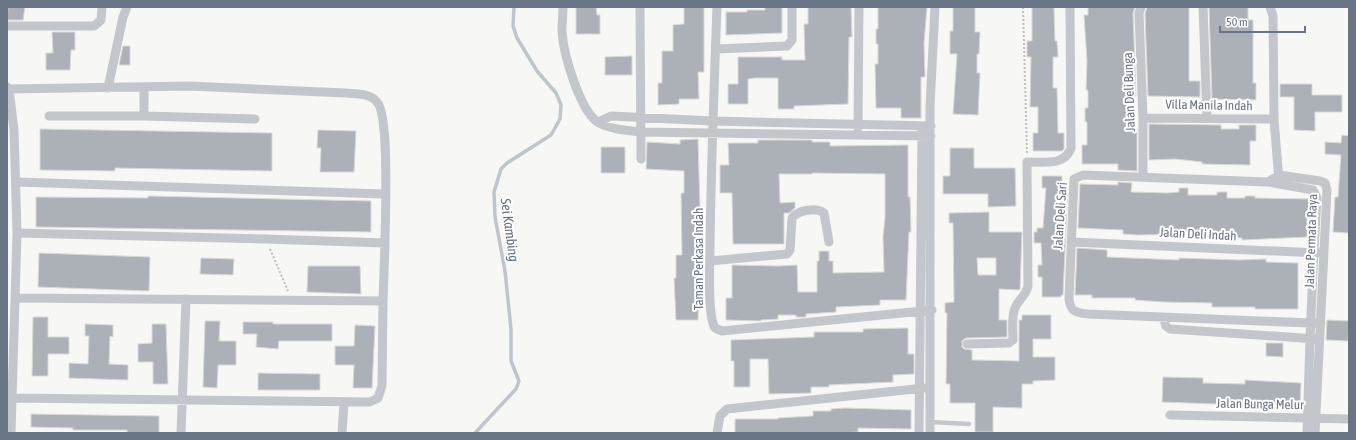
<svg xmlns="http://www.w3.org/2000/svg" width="1356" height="440" font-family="'Asap Condensed',sans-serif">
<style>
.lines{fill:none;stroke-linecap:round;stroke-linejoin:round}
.stream{stroke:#bec5cb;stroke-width:3.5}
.building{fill:#acb1b8;stroke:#d9d9d7;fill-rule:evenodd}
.path{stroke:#bbbdc0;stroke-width:2;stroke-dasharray:2 2;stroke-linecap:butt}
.lane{stroke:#c3c6ca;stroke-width:4.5}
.street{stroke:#c3c6ca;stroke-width:9}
.labels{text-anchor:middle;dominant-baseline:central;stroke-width:4;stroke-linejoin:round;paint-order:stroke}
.street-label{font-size:13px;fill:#697484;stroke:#fff}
.water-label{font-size:14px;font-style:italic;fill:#64747f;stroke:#fff}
</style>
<rect width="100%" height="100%" fill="#f7f8f5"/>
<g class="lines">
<path class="stream" d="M475,433l41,-44 3,-8 -8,-20v-32l-6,-58 -10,-54 -1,-25 7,-23 6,-6 44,-28 9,-16 1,-14 -5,-12 -19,-22 -20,-33 -4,-12 1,-19"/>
</g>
<path class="building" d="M8,7h17l-2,13h-16z
M576,7h20l1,8h3v19h-24z
M684,7h20v65h-6l1,27h-20v5l-21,1v-22h4v-32h11v-26l11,-1z
M765,7h17v26l-56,2v-23h21v-2h18z
M808,7h43l1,30h-3l-1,67 -54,2v3h-16v-31h-23l-7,1v25h-20v-20h10v-27h44v3h23l-1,-36h4z
M878,7h49l-3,36 1,34h-4v41h-20v-10h-25l-1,-44h3v-20h-2v-15h2z
M953,7h22v25h5l-1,22h-2v19h3l-2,42 -25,-1 4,-60h-7v-23h3z
M1032,7h22l1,34h2l1,16h-5v31h4l1,45h6v16l-2,2h-29v-18h5v-26h-8l1,-50h-4v-16h5z
M1088,7h47l-2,6 3,83h-7l-1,33h9v42l-19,-1v-6h-36v-19h5v-23h-2v-14h3v-18h-2l1,-29 -3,-46h4z
M1147,7h42v74h11v16l-52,-1 -3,-82z
M1209,7h39v13h5v63h3v17l-44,-1z
M52,32h23v18h-4l-1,20h-24v-17h7z
M123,46h7v19h-11z
M632,56v19h-27v-18z
M1280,84h32v11h30v17h-27v19l-21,-1v-33h-14z
M1149,124l72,1v4h18v-4h17v16h-6v24l-48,-1v-2l-26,-3 -27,1z
M40,129l232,4v38l-157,-3v3l-75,-1z
M318,130l38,1 -2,41h-34l1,-24h-4z
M1342,135l7,1v97l-16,-1 2,-35h3l3,-42 -16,-1v-12l16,1z
M698,139l2,70h-3l1,42h-1v27h2l-1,42h-22l-2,-42h2v-23h6l-1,-62h3v-22l-38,-2 1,-27 33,2v-4z
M758,140h54v2h18v4l78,-1v52h2l1,35h-2l-3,68h-26v5l-44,2v5l-30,2v3h-10v-2h-18v4l-17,1v1l-35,-1v-22h6v-33l47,1 18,-1 1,27h19v-31h2v-10h10v10h4v12l51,-1 -1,-35 2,-19v-44l-73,-1v1h-33l1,29 15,-1v6l-6,5h-5v31h-51l-1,-51h-12v-28h9l-1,-22h30z
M601,147h24v26h-24z
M950,148h24v20h41l1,38 -28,1v-13h-45v-18h7z
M1042,176h20v8h6l-5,111h-2v2h-19v-20h-4v-12h4l-1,-22h-7v-11h3v-4h6l3,-40h-4z
M1118,182l14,1 -1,9 36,1 12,-1v-4h9v7h29v-3h10v6h18v-2h10v2l56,1 -1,19h-3v19l-65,3v-2l-49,-1v-3l-56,1 -14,-1v-4l-45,-2 2,-44 38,1z
M148,196l223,5v31l-335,-5v-30l112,1z
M989,212v20h33l-2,58 -21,-1v31h8v17l-41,1 -4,3v6l2,2 8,1v10l47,1v-41h3v-5h29v24h-18v18h22v23l-22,1v3h-11v24l-29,-1v25h-18v-29h-25v-19h-4l1,-71h-2v-10l9,-1 -1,-79h-4v-10zM977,258h19v17h-18z
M1077,248l30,2v7l72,3v-2l60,2 27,-1v3l32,1v46h-43v-2h-43v-4l-49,-1 -28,-2v-2h-43v-3h-17z
M39,253l111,4 -1,34 -111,-4z
M201,258l33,1 -1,16 -33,-1z
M308,266h52l1,28 -54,-2z
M33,317h15v20h21v17h-21v22h-16z
M1327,320l22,1 -1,20 -22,-1z
M205,321h15l-1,20h17v24h-18l-1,23 -14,-1z
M243,322h30v2h59v17h-53l-1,8 -22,-2 1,-13h-14z
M85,324l28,1v12l-3,-1 -1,28 19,1v15l-59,-2v-15l19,1 1,-28h-4z
M152,324h14l2,60h-15v-22h-15v-18l14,-1z
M355,325l20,1 -3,62h-19l1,-23h-19v-19h19z
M908,328v26h6v20l-21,1v7l-64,3v2h-18v6l-42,1 -1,-35h-18v28h-16v-26h-3v-21l83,-3v-5h49v-3z
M1266,343h17v14l-17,-1z
M258,373l62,1v16h-62z
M1163,377l40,1v5l42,1v-4l56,3 -1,24 -37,1 -19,-3 -82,-3z
M845,408l66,2v19l-53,-1v4l-16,1h-107v-14h43v-1l35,-2v-5h18v-2z
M31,414l128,2v17h-32v-3h-54v-2l-42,-1z"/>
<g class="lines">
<path class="path" d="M1023,7l4,146
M270,249l18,42"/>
<path class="lane" d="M930,422l39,2"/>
<path class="street" d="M563,7c0,8 -1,16 -1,24 1,22 18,81 37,92 14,7 27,7 42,9l290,4
M640,7l1,152
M717,7c-3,80 -6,160 -7,240 0,18 -3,68 5,81l7,3 210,-21
M1141,7l-2,6 4,105v59
M1203,7l4,111
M1270,7l3,9 1,103 5,62
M7,26h87l7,-6 1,-13
M716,49l71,-3 5,-6v-33
M7,87l2,2 5,41 3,103 -6,200
M144,87v29l111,3
M108,88l15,-71 4,-10
M9,89l180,-3 157,7c10,1 24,0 31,9 13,14 8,117 8,141l-119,-4 -249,-6
M49,116h95
M1143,118l131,1
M598,122l13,-6 101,5 219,5
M858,128l1,-121
M16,182l368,12
M1268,182l11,-7 41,6 5,2 2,7 -12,243
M1071,242l249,11
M710,261l77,-7 3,-4 2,-32c6,-8 24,-11 32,-5l5,29
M16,298l367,3 2,-58
M1163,317l3,9 4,3 146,10
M967,344l42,-1 4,-3c0,-9 -2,-23 2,-32 3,-9 10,-10 13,-22l-1,-124c17,0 38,4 44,-14l-1,-141
M12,398l358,4 8,-4 4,-12 1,-85
M1170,415l179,4
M181,433l5,-134
M342,433l2,-30
M717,433l3,-17 7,-7 197,-21
M919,433l3,-302
M930,433v-327l5,-99
M1307,433l3,-95c2,-46 4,-93 7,-140l-4,-8 -45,-8 -185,-7 -9,4 -5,120c1,12 7,14 19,15l222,9h11"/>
</g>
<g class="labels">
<g class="street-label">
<text transform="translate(1129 92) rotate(-92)">Jalan Deli Bunga</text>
<text transform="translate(1209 105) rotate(1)">Villa Manila Indah</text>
<text transform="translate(1060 216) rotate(-86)">Jalan Deli Sari</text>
<text transform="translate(1198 234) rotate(3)">Jalan Deli Indah</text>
<text transform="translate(1311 241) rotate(-88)">Jalan Permata Raya</text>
<text transform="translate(698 259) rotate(-90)">Taman Perkasa Indah</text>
<text transform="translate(1260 404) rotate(1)">Jalan Bunga Melur</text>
</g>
<g class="water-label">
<text transform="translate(510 230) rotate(82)">Sei Kambing</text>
</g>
</g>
<rect width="1356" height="440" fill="none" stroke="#697484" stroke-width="16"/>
<path d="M1220 26v6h85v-6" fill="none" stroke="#697484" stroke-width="2"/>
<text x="1226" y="26" font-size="12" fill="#697484" stroke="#ffffff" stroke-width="3" paint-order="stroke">50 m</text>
</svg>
